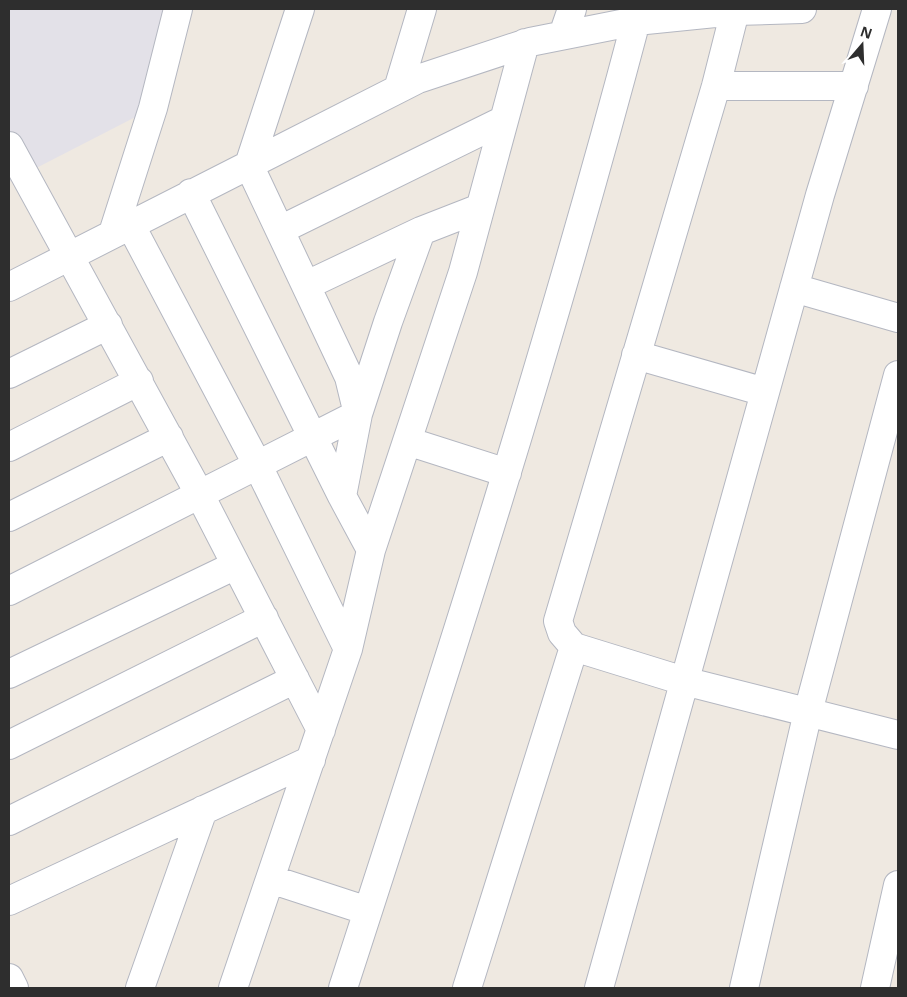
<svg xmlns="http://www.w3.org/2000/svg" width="907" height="997" font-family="'Open Sans',sans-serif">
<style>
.industrial{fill:#e3e1e8}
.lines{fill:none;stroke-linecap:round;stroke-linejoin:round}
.minor-casing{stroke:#b4b7c1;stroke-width:30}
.minor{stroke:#fff;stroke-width:28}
</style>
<rect width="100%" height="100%" fill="#efe9e1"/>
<path class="industrial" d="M9,9h172l-28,99 -144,74z"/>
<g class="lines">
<defs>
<path id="minor" d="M300,9l-51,156 100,212 9,37 -16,82 29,54
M735,11l-19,75 -158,535 4,12 12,14 110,34 214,54
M563,35l9,-26
M716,86h138
M398,89l24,-80
M9,146l191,349 121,235
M191,193l151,303
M130,224l127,240 91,185
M280,230l224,-110
M113,233l40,-125 25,-99
M307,285l114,-54
M9,287l409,-208 112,-37 106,-21 99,-10 67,-2
M794,288l104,30
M636,355l129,37
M9,374l99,-49
M407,441l100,32
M9,447l130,-66
M9,517l160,-80
M9,591l349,-177 30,-92 33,-91 59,-23
M9,674l227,-109
M9,745l255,-127
M9,821l286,-142
M270,879l98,32
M9,901l302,-141
M9,978l5,10
M140,988l63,-178
M233,988l115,-339 23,-99 92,-278 62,-229
M343,988c104,-320 207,-641 293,-967
M467,988l107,-341
M599,988l221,-793 57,-186
M744,988l64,-276 90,-337
M875,988l23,-103"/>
</defs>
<use href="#minor" class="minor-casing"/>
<use href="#minor" class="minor"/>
</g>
<rect width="907" height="997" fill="none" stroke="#2e2e2e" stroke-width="20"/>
<g transform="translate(862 45) rotate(19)" stroke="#ffffff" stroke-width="4" paint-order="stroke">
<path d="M0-4L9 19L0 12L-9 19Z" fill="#2e2e2e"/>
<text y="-8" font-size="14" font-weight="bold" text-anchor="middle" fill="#2e2e2e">N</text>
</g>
</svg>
